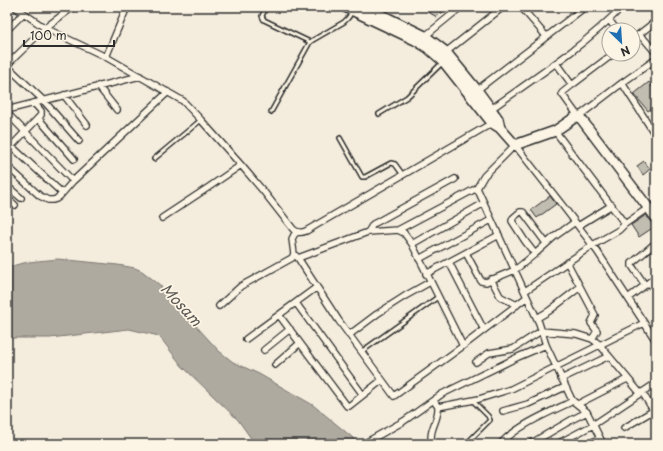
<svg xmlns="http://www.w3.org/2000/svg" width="663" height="451" font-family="'Playpen Sans',sans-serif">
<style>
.water{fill:#afaaa0;stroke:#7a7771}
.building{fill:#c2bdb1;stroke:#2b2b2b}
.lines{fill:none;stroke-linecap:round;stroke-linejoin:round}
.lane-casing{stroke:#2b2b2b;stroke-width:6}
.street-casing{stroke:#2b2b2b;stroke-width:8}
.primary-casing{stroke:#2b2b2b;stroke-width:12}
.lane{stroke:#fcf5e5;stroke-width:3}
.street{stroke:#fcf5e5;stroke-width:5.5}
.primary{stroke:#fcf5e5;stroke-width:9}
.labels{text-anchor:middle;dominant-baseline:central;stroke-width:3.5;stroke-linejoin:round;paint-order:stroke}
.water-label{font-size:15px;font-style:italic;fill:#595754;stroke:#fcf5e5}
</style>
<rect width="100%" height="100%" fill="#f4edde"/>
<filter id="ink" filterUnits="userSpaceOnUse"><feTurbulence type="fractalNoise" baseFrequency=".025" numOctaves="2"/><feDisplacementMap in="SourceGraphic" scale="8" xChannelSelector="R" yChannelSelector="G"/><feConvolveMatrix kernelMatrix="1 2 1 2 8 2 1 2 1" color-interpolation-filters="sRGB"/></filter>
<g filter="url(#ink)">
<path class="water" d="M58,259l60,6 17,3 7,3 18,14 10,12 12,11 16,20 21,23 14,11 26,12 54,31 39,32 7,7h-104l-17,-24 -56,-54 -23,-30 -30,-7 -79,9h-43v-70c16,-7 34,-7 51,-9z"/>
<path class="building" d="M430,7h15l-3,6 -2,-1 -3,5 -9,-5z
M649,82l7,10v13l-8,6 -14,-17z
M644,161l6,8 -7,6 -6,-9z
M550,196l6,8 -19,14 -6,-8z
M646,215l8,12 -15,10 -8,-12z"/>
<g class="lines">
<defs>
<path id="lane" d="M266,7l-4,9 2,4 46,22
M271,112l39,-70 3,-2 31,-18 4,-4 4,-6
M379,114l28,-17 35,-34
M340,138l22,39h3l26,-14 4,1 8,11
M154,159l47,-39
M361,352l77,-55
M466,444l24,-24 -2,-4 -15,-15"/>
<path id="street" d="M15,7l30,21 61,29 77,44 18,19 40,45 23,27 29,37c4,4 8,4 13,2l188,-109
M521,7l25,29
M609,20l8,10
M7,30l17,-17
M638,35l7,5 11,13
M424,37l37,-30
M633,39l23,-18
M446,52l57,-45
M106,57l21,-50
M556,63l16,22 -10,8v1l16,22
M7,65l38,-37 28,-21
M7,66l37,35 35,40
M622,83l34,53
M572,85l41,-31
M98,86l19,24
M477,90l108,-83
M64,95l23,30
M491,109c45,-32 92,-62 131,-102
M7,110l133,-34
M7,113l66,68
M579,116l43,-33 34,-24
M38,118l36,41
M555,131l70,93 23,-16
M7,142l55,51
M7,151l34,-36v-4l-7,-8
M7,166l33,30 8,4h5l3,-1 4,-3 13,-15 95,-89
M7,186l14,12
M477,188l62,135 7,22 25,53 2,3 14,11 16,32
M7,198l8,7
M162,218l47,-31 32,-22
M578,226l34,-21
M398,230l79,-42 7,-12 31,-31 51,65 31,41 59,90
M368,232l5,-8 4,-2 78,-43
M412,244l72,-41
M466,253l14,26 1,2 5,1 29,-12 20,-16 19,-17 21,-15
M294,254l4,4 41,63 55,75 69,-50 64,-49
M535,254l-10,-13 -13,-20 1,-3 7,-6h3l23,31
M298,258l70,-26 30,-2 6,3 8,11 51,102
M419,259l72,-39
M449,262l35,68
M567,262l28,53 -4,8 6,8 -5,8
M426,274l73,-39
M491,279l9,17 3,2 14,7
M649,282l7,10
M645,285l-13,-19v-3l21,-18
M525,291l68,-46 26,-15 6,-6
M628,298l28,-21
M296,303l67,92
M219,306l22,-20 31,-17 20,-11 2,-4 -2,-15 2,-4 3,-3
M279,315l68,91h2l33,-26
M537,318l12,-7 31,-24
M349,335l28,-21 28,-18 25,-14
M246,339l71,-52
M264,350l26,-21
M476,362l13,-9 24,-4 28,-18 35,3 16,5 7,5 41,49
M275,365l25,-22
M561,379l48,-23
M642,392l11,18
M434,401l4,6 41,-8 32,-10 133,-66
M578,404l49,-25
M503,411l25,-7 37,-17
M624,428l32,-19
M365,443l39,-22 38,-27 76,-37 28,-12
M432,444c-4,-15 7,-23 6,-37
M500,444c20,-20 48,-31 73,-43
M530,444l43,-25 14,-7
M557,444l36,-19 63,-42
M589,444l11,-6"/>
<path id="primary" d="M345,7l70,33 13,8 15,13 49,62 8,5 15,17 40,-14 22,-15h2l77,102
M365,7l60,29 12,9 9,7 31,38 14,19 7,10 2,9"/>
</defs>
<use href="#lane" class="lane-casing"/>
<use href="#street" class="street-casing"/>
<use href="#primary" class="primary-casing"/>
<use href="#lane" class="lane"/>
<use href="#street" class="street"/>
<use href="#primary" class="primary"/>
</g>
</g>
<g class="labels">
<g class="water-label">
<text transform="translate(182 304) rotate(47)">Mosam</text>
</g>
</g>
<rect width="663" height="451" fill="none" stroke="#fcf5e5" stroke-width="24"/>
<rect x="12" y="12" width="639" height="427" fill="none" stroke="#2b2b2b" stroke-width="1.5" filter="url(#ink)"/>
<g transform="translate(621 42) rotate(155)"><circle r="19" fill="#fcf5e5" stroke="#a8a49b"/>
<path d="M0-3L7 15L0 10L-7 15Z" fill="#1f6fb2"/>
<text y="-6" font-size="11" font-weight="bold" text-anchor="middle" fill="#2b2b2b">N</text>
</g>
<path d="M24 40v6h90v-6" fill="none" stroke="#2b2b2b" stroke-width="2"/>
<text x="30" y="40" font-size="12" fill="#2b2b2b" stroke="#fcf5e5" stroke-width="3" paint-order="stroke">100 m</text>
</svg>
